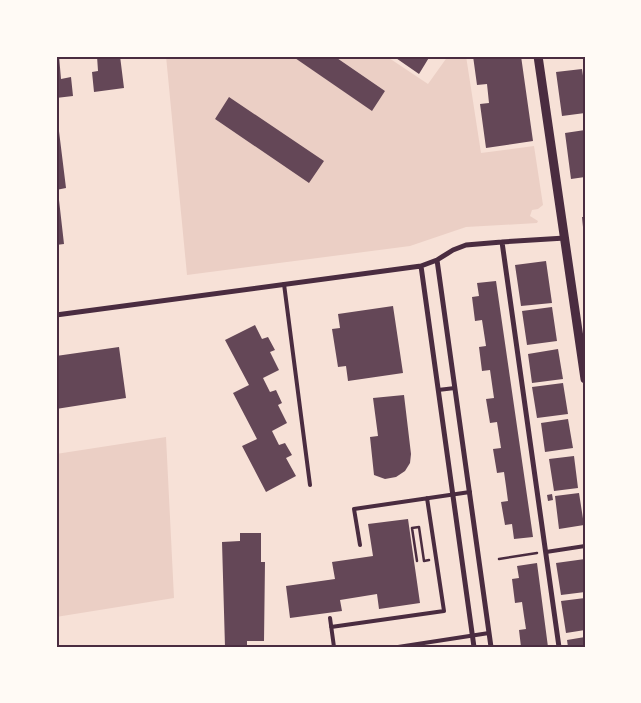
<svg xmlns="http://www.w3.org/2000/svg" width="641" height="703" font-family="'Archivo Narrow',sans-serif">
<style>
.green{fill:#ebcfc5;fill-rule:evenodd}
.building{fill:#644757}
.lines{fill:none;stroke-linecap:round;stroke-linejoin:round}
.path{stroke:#4a2c40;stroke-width:2.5}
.service{stroke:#4a2c40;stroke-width:4}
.minor{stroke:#4a2c40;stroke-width:5}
.tertiary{stroke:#4a2c40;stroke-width:9}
.neatline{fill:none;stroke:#4a2c40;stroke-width:2}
</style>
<rect width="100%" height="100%" fill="#f7e1d7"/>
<path class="green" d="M166,56h126l80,54 13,-19 -51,-35h52l42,28 20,-28h18l15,97 53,-7 9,59 -5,4 -6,1 -2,6 8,5 -1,2 -71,4 -56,19 -223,29zM229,98l80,84 -94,-63z
M166,437l8,161 -118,19v-163z"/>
<path class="building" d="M56,56h3l2,23 10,-2 2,19 -17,2z
M97,56h23l4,32 -30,4 -2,-20 6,-1z
M292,56h42l51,35 -13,20z
M393,56h37l-11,18z
M473,56h48l12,85 -47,7 -6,-44 9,-1 -2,-19 -10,1z
M582,69l3,20v24l-23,3 -6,-44z
M229,97l95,64 -15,22 -94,-64z
M56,115h1l9,73 -10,2z
M585,130v47l-14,2 -6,-46z
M56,200h3l5,44 -8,1z
M582,217h3v10h-2z
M546,261l6,42 -31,3 -6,-41z
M496,281l37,256 -19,2 -2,-15 -7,1 -4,-23 7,-1 -2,-15 -2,-14 -7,1 -4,-24 8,-1 -4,-26 -7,1 -4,-24 8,-1 -4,-28 -8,1 -3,-24 7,-1 -4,-26 -7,1 -3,-24 7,-1 -2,-13z
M393,306l10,67 -55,8 -2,-15 -8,1 -6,-38 8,-1 -2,-14z
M552,307l5,34 -30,4 -5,-34z
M255,325l7,14 6,-2 7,13 -5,2 9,18 -16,8 7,14 6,-2 6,13 -4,2 9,18 -15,8 7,14 6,-2 7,12 -6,3 10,18 -30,16 -24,-46 15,-7 -24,-46 16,-8 -24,-45z
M119,347l7,51 -70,11v-53z
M558,349l5,30 -31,4 -4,-29z
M563,383l5,31 -31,4 -5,-31z
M404,395l7,59 -1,9 -5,8 -9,6 -11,2 -11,-4 -4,-38 8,-1 -5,-38z
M568,419l5,29 -28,4 -4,-29z
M574,456l4,32 -24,3 -5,-32z
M579,493l5,32 -25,4 -4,-33z
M552,494l1,6 -5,1 -1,-6z
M408,519l12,84 -41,6 -2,-15 -37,6 2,11 -52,7 -4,-32 49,-7 -3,-17 41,-6 -5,-32z
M240,533h21v29h4l-1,79h-17v6h-22l-3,-105 18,-1z
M585,559v33l-24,3 -5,-32z
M537,563l11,84h-27l-2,-17 7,-1 -2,-13 -2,-14 -7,1 -3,-24 7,-1 -2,-12z
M585,598v32l-19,3 -5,-32z
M585,637v10h-17l-1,-7z"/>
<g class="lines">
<path class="path" d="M499,559l38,-6
M417,561l-5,-33 7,-1 5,34 5,-1"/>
<path class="service" d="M284,284l26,201
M438,390l17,-2
M360,545l-6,-36 116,-17
M546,552l39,-6
M330,618l4,29
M331,627l113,-16 -17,-113
M398,647l91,-14"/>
<path class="minor" d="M502,242l57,405
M437,260l54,387
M421,266l53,381
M56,315l365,-49 16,-6 16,-10 13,-5 36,-3 63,-4"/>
<path class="tertiary" d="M538,56l47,323"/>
</g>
<rect width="641" height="703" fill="none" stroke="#fffaf5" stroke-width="115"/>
<rect x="58" y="58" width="526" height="588" class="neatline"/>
</svg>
